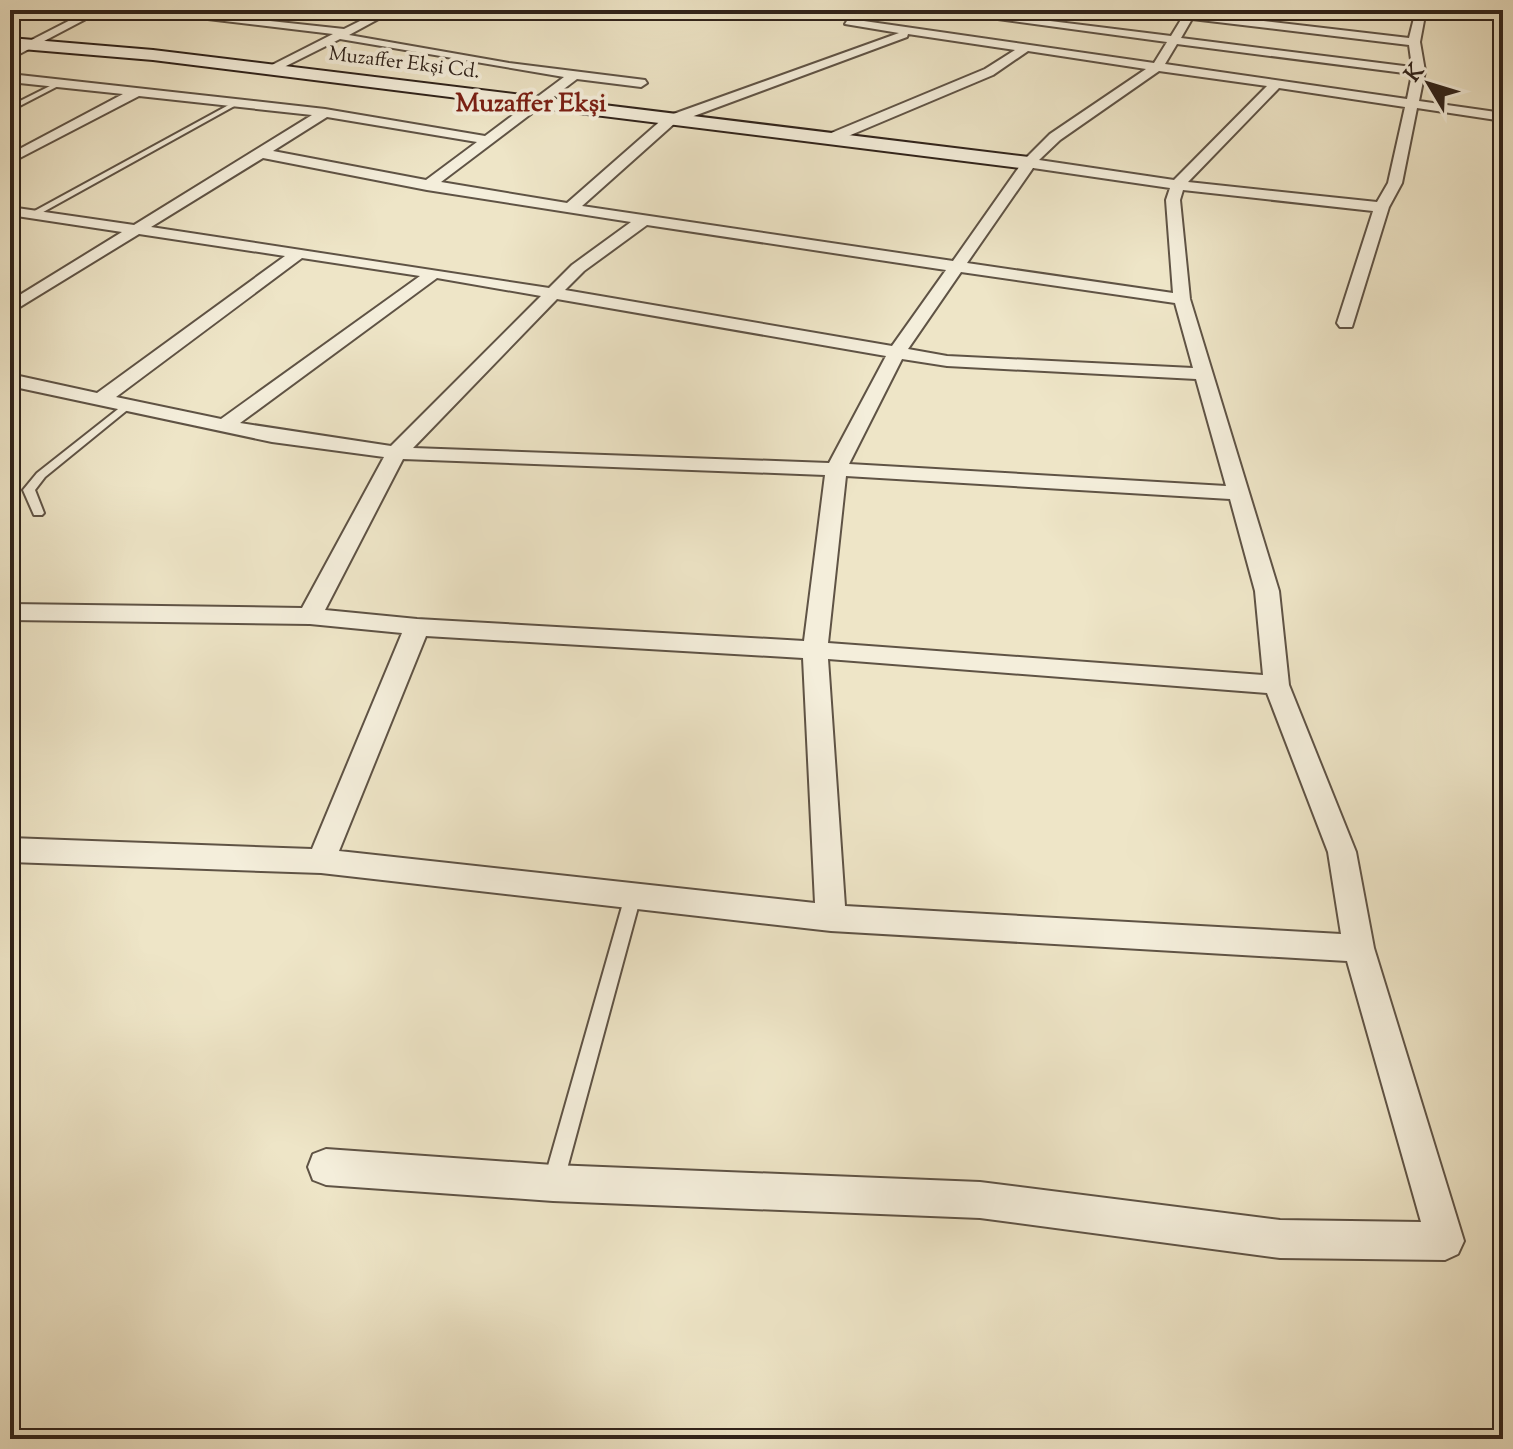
<svg xmlns="http://www.w3.org/2000/svg" width="1513" height="1449" font-family="'Sorts Mill Goudy',serif">
<style>
.lines{fill:none;stroke-linecap:round;stroke-linejoin:round}
.lane-casing{stroke:#5f5345;stroke-width:4}
.street-casing{stroke:#5f5345;stroke-width:4}
.secondary-casing{stroke:#2f221a;stroke-width:4}
.lane{fill:#f4eedb;fill-rule:evenodd}
.street{fill:#f4eedb;fill-rule:evenodd}
.secondary{fill:#f4eedb;fill-rule:evenodd}
.labels{text-anchor:middle;dominant-baseline:central;stroke-width:8;stroke-linejoin:round;paint-order:stroke}
.far-street-label{font-size:20px;fill:#2f221a;stroke:#f4eedb}
.far-district-label{font-size:26px;font-weight:bold;fill:#7a1f14;stroke:#f4eedb}
</style>
<rect width="100%" height="100%" fill="#eee5c7"/>
<filter id="stains"><feTurbulence type="fractalNoise" baseFrequency=".0025" numOctaves="4"/><feColorMatrix values="0 0 0 0 .2 0 0 0 0 .09 0 0 0 0 .02 0 0 0 .5 -.17"/></filter>
<radialGradient id="worn" r=".72"><stop offset=".6" stop-color="#630" stop-opacity="0"/><stop offset="1" stop-color="#630" stop-opacity=".3"/></radialGradient>
<g class="lines">
<defs>
<path id="lane" d="M469,10h63l-29,5z
M62,80l2,3 -54,28v-5z
M236,101l2,3 -202,112 -7,-2z
M127,402l5,3 -1,2 -86,70 -10,13 9,23 -2,2h-8l-11,-25 14,-17z
M633,889l6,2 2,5 -77,284 -3,7 -7,3 -7,-3 -3,-7 81,-284 2,-5z"/>
<path id="street" d="M90,10h13l-93,49v-8z
M132,10h35l177,19 38,-19h13l-46,25 160,28 136,17 2,3 -6,4 -64,-8 -136,103 126,21 98,-86 234,-84 -54,-9 9,-14h11l-8,10 297,43 13,-21 -236,-32h30l210,26 11,-18 -43,-8h58l-1,3 213,25 7,-28h10l-6,32 5,29 -6,30 84,12v8l-86,-13 -15,75 -13,24 -37,120h-12l-3,-4 36,-112 -190,-21 -3,10 10,99 89,292 10,94 67,167 18,96 90,293 -6,13 -13,6 -165,-2 -300,-40 -427,-17 -227,-16 -13,-5 -5,-13 5,-13 13,-5 227,16 427,17 300,38 141,2 -74,-261 -516,-30 -510,-58 -311,-11v-24l302,11 90,-216 -92,-9 -300,-4v-16l292,4 82,-151 -112,-15 -262,-56v-12l87,19 188,-137 -146,-22 -129,79v-12l112,-69 -112,-17v-8l124,18 178,-110 -173,-19 -129,67v-9l113,-60 -113,-12v-8l315,35 160,27 79,-59 -224,-38 -68,34 -4,-2v-4l65,-33zM1192,19l217,26 3,22 -231,-29zM908,34l107,16 -30,19 -161,67v6h10l159,-67 35,-24 118,18 -96,65 -26,26 -71,101 -371,-55 93,-83 232,-86zM1177,44l235,30 -5,25 -242,-35zM1159,71l108,15 -93,94 -135,-20 21,-20zM1279,88l126,19 -17,76 -11,19 -189,-20zM327,117l150,25 -51,38 -153,-29zM263,158l164,32 204,32 -59,43 -23,23 -398,-61zM1033,168l137,20 -4,12 7,93 -206,-30zM647,225l299,45 -54,76 -327,-56 19,-19zM302,258l118,18 -199,143 -105,-22zM961,272l214,31 18,65 -246,-12 -39,-7zM437,278l104,18 -150,150 -151,-23zM557,299l329,57 -57,107 -416,-15zM902,359l45,7 249,13 30,107 -377,-22zM403,459l422,16 -21,166 -387,-22 -92,-9zM846,476l384,23 25,92 8,84 -435,-32zM426,636l377,22 12,245 -476,-52zM828,659l439,34 61,159 13,82 -496,-28z"/>
<path id="secondary" d="M10,38l143,12 876,107 10,6 -10,6 -876,-109 -143,-12z"/>
</defs>
<use href="#lane" class="lane-casing"/>
<use href="#street" class="street-casing"/>
<use href="#secondary" class="secondary-casing"/>
<use href="#lane" class="lane"/>
<use href="#street" class="street"/>
<use href="#secondary" class="secondary"/>
</g>
<g class="labels">
<g class="far-street-label">
<text transform="translate(404 64) rotate(7)">Muzaffer Ekşi Cd.</text>
</g>
<g class="far-district-label">
<text x="531" y="104">Muzaffer Ekşi</text>
</g>
</g>
<rect width="1513" height="1449" fill="none" stroke="#eee5c7" stroke-width="40"/>
<rect x="12" y="12" width="1489" height="1425" fill="none" stroke="#2f221a" stroke-width="4"/>
<rect x="20" y="20" width="1473" height="1409" fill="none" stroke="#2f221a" stroke-width="2"/>
<g transform="translate(1429 84) rotate(308)" stroke="#f4eedb" stroke-width="6" paint-order="stroke">
<path d="M0-6L14 30L0 20L-14 30Z" fill="#2f221a"/>
<text y="-12" font-size="22" font-weight="bold" text-anchor="middle" fill="#2f221a">K</text>
</g>
<rect width="100%" height="100%" filter="url(#stains)"/>
<rect width="100%" height="100%" fill="url(#worn)"/>
</svg>
